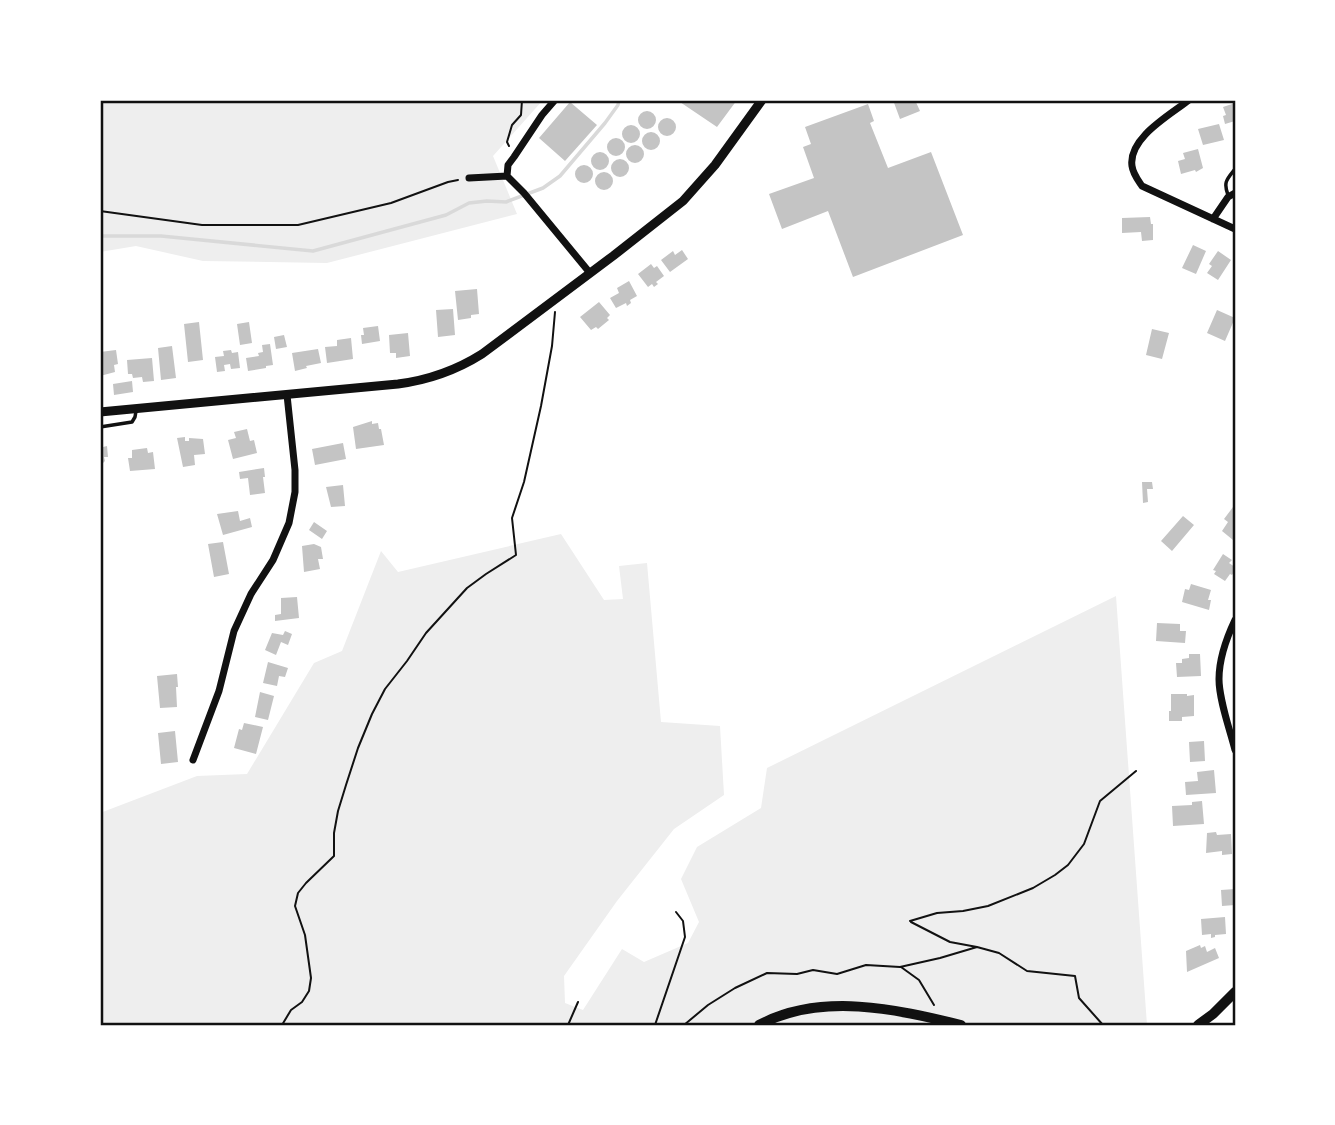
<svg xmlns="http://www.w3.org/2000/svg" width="1335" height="1125" font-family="'Crimson Pro',serif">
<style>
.green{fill:#eee}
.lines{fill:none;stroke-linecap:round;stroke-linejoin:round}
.stream{stroke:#d9d9d9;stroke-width:3.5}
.building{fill:#c4c4c4}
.path{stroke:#111;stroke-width:2}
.service{stroke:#111;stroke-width:3.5}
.minor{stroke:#111;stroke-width:7}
.tertiary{stroke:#111;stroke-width:9}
.primary{stroke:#111;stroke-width:10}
.neatline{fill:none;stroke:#111;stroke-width:2.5}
</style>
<rect width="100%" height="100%" fill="#fff"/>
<path class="green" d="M100,100h443l-50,56 24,58 -190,49 -124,-2 -67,-15 -36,6z
M561,534l43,66 19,-1 -4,-33 28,-3 14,159 59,4 4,69 -50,34 -57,72 -53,75 1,27 18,7 39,-61 22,13 44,-19 11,-21 -18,-43 16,-32 64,-39 6,-40 349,-172 31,429h-1047v-212l97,-37 50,-2 67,-111 28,-12 39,-100 17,21z"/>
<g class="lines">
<path class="stream" d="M100,236h61l152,15 133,-36 23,-12 18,-2 19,1 37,-14 17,-12 45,-53 13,-18 1,-5"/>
</g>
<path class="building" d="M677,100h60l-20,27z
M893,100h22l5,11 -20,8z
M570,102l27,23 -32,36 -26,-23z
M1235,103v18l-10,3 -2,-8 3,-1 -3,-8z
M868,104l6,17 -4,2 18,45 43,-16 32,83 -110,42 -25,-66 -46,18 -13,-35 45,-16 -11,-31 8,-3 -6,-17z
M638 120a9 9 0 1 1 18 0a9 9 0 1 1-18 0Z
M658 127a9 9 0 1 1 18 0a9 9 0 1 1-18 0Z
M1219,124l5,16 -21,5 -5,-16z
M622 134a9 9 0 1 1 18 0a9 9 0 1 1-18 0Z
M642 141a9 9 0 1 1 18 0a9 9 0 1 1-18 0Z
M607 147a9 9 0 1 1 18 0a9 9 0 1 1-18 0Z
M626 154a9 9 0 1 1 18 0a9 9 0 1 1-18 0Z
M1198,149l5,19 -7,4 -1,-2 -14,4 -3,-13 7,-2 -2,-6z
M591 161a9 9 0 1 1 18 0a9 9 0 1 1-18 0Z
M611 168a9 9 0 1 1 18 0a9 9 0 1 1-18 0Z
M575 174a9 9 0 1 1 18 0a9 9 0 1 1-18 0Z
M595 181a9 9 0 1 1 18 0a9 9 0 1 1-18 0Z
M1150,217l1,7h2v16l-11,1 -1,-9 -19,1v-15z
M1193,245l13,6 -10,23 -14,-6z
M682,250l6,9 -18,13 -9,-12 12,-9 2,4z
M1218,251l13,9 -13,20 -11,-7 5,-7 -3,-2z
M651,264l3,4 3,-2 7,10 -8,6 2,2 -4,3 -2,-3 -4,3 -10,-13z
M629,281l8,15 -7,4 1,3 -4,3 -1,-3 -10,5 -6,-10 9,-5 -2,-5z
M477,289l2,25 -8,1v3l-13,2 -3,-29z
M599,302l11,13 -3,3 2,2 -11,9 -2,-2 -5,3 -11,-13z
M453,309l2,26 -17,2 -2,-27z
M1217,310l18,8 -10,23 -18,-8z
M199,322l4,38 -15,2 -4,-38z
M249,322l3,21 -12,2 -3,-21z
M378,326l2,15 -18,3 -1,-9h3l-1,-7z
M1152,329l17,4 -7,26 -16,-4z
M408,333l2,23 -14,2v-5h-6l-1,-18z
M284,335l3,12 -11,2 -2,-12z
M351,338l2,21 -26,4 -2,-16 12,-1v-6z
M270,344l3,21 -7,1v2l-18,3 -2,-13 13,-2 -1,-3 5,-1 -1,-7z
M172,346l4,32 -15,2 -3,-32z
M318,349l3,14 -15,3 1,2 -12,3 -3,-18z
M116,350l2,14 -4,1 1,7 -15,4v-24z
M231,350l1,3 6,-1 2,16 -9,1 -1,-5 -6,1 1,6 -8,1 -2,-15 9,-1 -1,-5z
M152,358l2,23 -11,1 -1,-5 -9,1 -1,-4h-4l-1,-14z
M132,381l1,11 -19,3 -1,-11z
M372,421v3l6,-1 1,6h2l3,16 -28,4 -3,-22z
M247,429l3,12 4,-1 3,13 -24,6 -5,-19 8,-2 -2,-6z
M185,437v4h4v-3l14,1 2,15 -11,1 1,10 -12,2 -6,-29z
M100,440h3v7l4,-1 1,11h-4l1,4 -3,3h-2z
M343,443l3,16 -31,6 -3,-16z
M147,448l1,5 5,-1 2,17 -25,2 -2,-13h4v-8z
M264,468l1,9h-2l2,16 -15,2 -2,-17 -8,1 -1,-7z
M1142,482h10l1,7h-6l1,13 -5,1z
M343,485l2,21 -14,1 -5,-20z
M1233,507l2,2v28l-2,3 -11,-9 6,-9 -4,-3z
M238,511l2,10 10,-3 2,9 -29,8 -6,-21z
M1183,516l11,9 -22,26 -11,-10z
M314,522l13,9 -5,8 -13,-9z
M223,542l6,32 -15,3 -6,-33z
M314,544l7,3 2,12h-5l2,10 -16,3 -2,-26z
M1223,554l9,6 -3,3 6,4v4l-3,4 -2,-1 -5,7 -11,-7 2,-3 -3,-1z
M1191,584l20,6 -3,10h3l-2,10 -27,-8 3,-13 4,1z
M297,597l2,21 -24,3v-6l6,-1v-16z
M1157,623l23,1v7h6l-1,12 -29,-2z
M285,631l7,3 -4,11 -7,-3 -5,13 -11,-5 7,-17 11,2z
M1189,654h11l1,22 -24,1 -1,-14h6v-4l7,-1z
M268,662l20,6 -3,9 -6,-1 -2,10 -14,-3z
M177,674l1,13h-2l1,20 -17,1 -3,-32z
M260,692l14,4 -6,24 -13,-3z
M1171,694h16v2l7,-1v21l-12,1v4h-13v-10h2z
M244,723l19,4 -7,27 -22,-6 5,-19 3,1z
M175,731l3,31 -17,2 -3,-31z
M1204,741l1,20 -15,1 -1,-20z
M1214,770l2,23 -30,2 -1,-13 13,-1 -1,-9z
M1202,801l2,23 -31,2 -1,-20 20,-1v-3z
M1216,832l1,3 14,-1 1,20 -10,1v-4l-16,2 1,-20z
M1235,889v16l-13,1 -1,-16z
M1225,917l1,17 -11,1v2l-4,1v-4l-9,1 -1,-16z
M1200,945l1,3 4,-2 2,6 8,-4 4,10 -32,14 -1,-21z"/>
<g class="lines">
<path class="path" d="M509,146l-2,-4 5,-17 9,-10 1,-15
M100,211l102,14h96l93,-22 57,-21 10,-2
M910,921l27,-8 26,-2 25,-5 45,-18 22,-13 13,-10 16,-21 16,-43 36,-30
M911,922l39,20 27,5
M901,967l18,13 15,25
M282,1025l9,-15 11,-8 7,-11 2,-13 -6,-43 -10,-29 3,-13 8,-10 28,-27v-23l4,-22 8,-26 12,-37 14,-34 13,-25 22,-28 19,-28 41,-45 19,-14 30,-19 -4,-37 12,-36 17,-76 11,-60 3,-34
M568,1025l10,-23
M655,1025l30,-88 -2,-16 -7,-9
M684,1025l24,-20 27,-17 32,-15 30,1 16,-4 24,4 29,-9 34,2 40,-9 37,-11 22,6 28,18 48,5 4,22 24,27"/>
<path class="service" d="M1228,195c-5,-13 -1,-16 7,-26
M100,427l32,-5 3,-5 1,-6"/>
<path class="minor" d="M555,100l-13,15 -28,42 -6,8 -1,11 17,17 66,80
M1189,100c-19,15 -61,38 -57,66 1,8 6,14 10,20l93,43
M469,178l38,-2
M1213,219l15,-22 7,-4
M1235,620c-9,19 -16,38 -16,59 0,21 11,51 16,71
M193,760l26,-69 15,-60 17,-37 22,-34 16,-37 6,-31v-22l-8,-75"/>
<path class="tertiary" d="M100,412l298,-28c31,-4 57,-13 84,-30l131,-98 70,-55 32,-36 47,-65"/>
<path class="primary" d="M759,1025c62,-33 137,-16 202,0
M1198,1025l15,-11 22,-22"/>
</g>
<rect width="1335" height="1125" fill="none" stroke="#ffffff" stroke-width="203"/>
<rect x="102" y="102" width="1132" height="922" class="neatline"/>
</svg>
